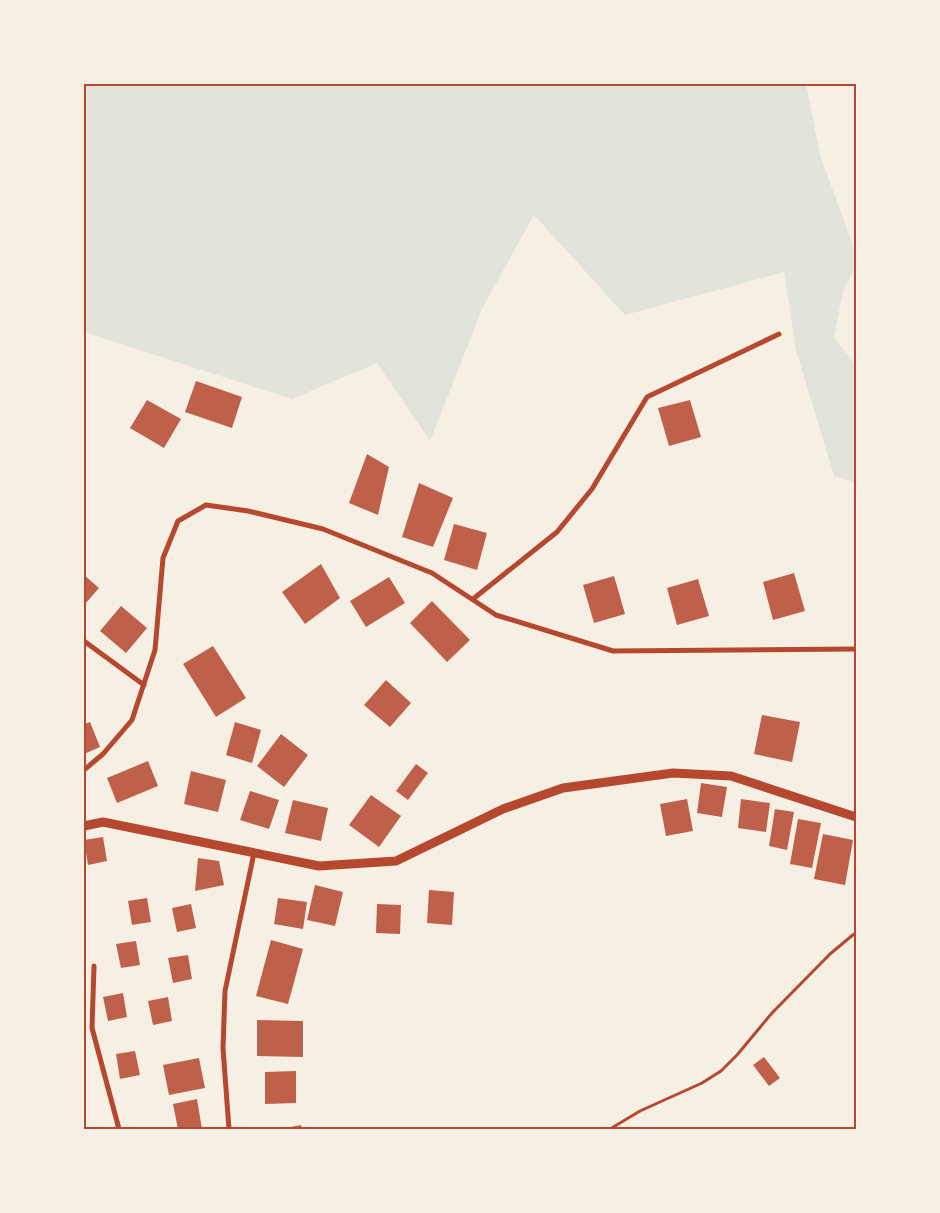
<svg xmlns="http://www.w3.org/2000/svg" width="940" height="1213" font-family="Figtree,sans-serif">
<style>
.green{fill:#e2e4dc}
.building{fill:#bf614a}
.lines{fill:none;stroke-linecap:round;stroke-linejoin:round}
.path{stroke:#b5482f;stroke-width:3}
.minor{stroke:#b5482f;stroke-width:5}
.tertiary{stroke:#b5482f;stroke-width:9}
.neatline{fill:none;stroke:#b5482f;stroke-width:2}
</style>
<rect width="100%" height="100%" fill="#f6efe4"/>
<path class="green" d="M84,84h722l14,71 36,99v11l-13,27 -9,45 22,29v117l-22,-7 -38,-126 -12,-78 -159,43 -91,-100 -51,92 -53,134 -53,-78 -85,36 -208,-67z"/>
<path class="building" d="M196,381l46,16 -10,31 -47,-16z
M147,400l34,19 -17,29 -34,-20z
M690,400l11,37 -32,9 -11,-38z
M367,454l22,13 -11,48 -29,-12z
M419,483l34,15 -20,49 -31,-10z
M454,524l33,9 -10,37 -33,-10z
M321,564l19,34 -35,26 -23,-32z
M794,573l11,38 -32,9 -10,-38z
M84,575l15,13 -15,17z
M614,576l11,38 -31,9 -11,-38z
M389,577l16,26 -39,24 -16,-26z
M698,579l11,37 -32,9 -10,-37z
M432,601l38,39 -23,22 -37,-39z
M121,606l26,22 -21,25 -26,-22z
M213,646l33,52 -30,19 -33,-53z
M386,680l25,23 -21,24 -26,-22z
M762,715l38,7 -8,40 -38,-8z
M90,722l10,25 -16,7v-30z
M235,722l26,8 -9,33 -26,-8z
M281,734l27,21 -24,32 -27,-21z
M148,761l10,25 -41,17 -10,-25z
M416,764l12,9 -20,27 -12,-9z
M191,771l35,9 -8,32 -34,-8z
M701,783l26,4 -5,30 -25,-4z
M250,791l29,9 -10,29 -29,-9z
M371,795l30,21 -22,31 -30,-22z
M687,799l6,32 -27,5 -6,-32z
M741,799l29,4 -4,29 -28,-4z
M293,800l35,8 -7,33 -36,-8z
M775,809l19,3 -7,38 -18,-4z
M798,819l23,4 -9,45 -22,-4z
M823,834l30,6 -8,45 -31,-6z
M103,837l4,24 -19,4 -4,-25z
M198,858l21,3 5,24 -29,6z
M315,885l28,7 -8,34 -28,-6z
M429,890l25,2 -2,33 -25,-2z
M147,898l4,24 -19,3 -4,-24z
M278,898l29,4 -4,27 -29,-5z
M191,904l5,24 -19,4 -5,-24z
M377,904l24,1 -1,29 -24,-1z
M271,940l32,9 -15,55 -32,-8z
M136,941l4,24 -19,3 -5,-24z
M188,955l4,24 -19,4 -5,-25z
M123,993l4,24 -19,4 -5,-24z
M168,997l4,24 -19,4 -5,-24z
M257,1020l46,1v36l-46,-1z
M135,1051l5,24 -20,4 -4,-25z
M764,1057l16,21 -11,8 -16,-21z
M199,1058l6,30 -36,7 -6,-30z
M296,1071v32l-31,1v-32z
M197,1099l5,30h-24l-5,-25z
M301,1125l1,4h-17v-1z"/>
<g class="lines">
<path class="path" d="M610,1129l30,-18 62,-28 19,-12 16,-16 35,-42 58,-59 24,-20"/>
<path class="minor" d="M473,599l84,-67 35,-43 55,-92 132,-63
M84,641l60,44
M84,770l19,-16 29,-34 23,-70 8,-92 15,-37 28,-16 42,6 75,18 109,44 64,42 117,36 243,-2
M94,966l-2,62 27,101
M229,1129l-6,-81 2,-57 29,-138"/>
<path class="tertiary" d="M84,826l19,-4 216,44 77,-5 107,-52 60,-21 110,-15 58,3 125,41"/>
</g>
<rect width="940" height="1213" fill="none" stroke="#f6efe4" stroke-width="170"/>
<rect x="85" y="85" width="770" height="1043" class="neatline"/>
</svg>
